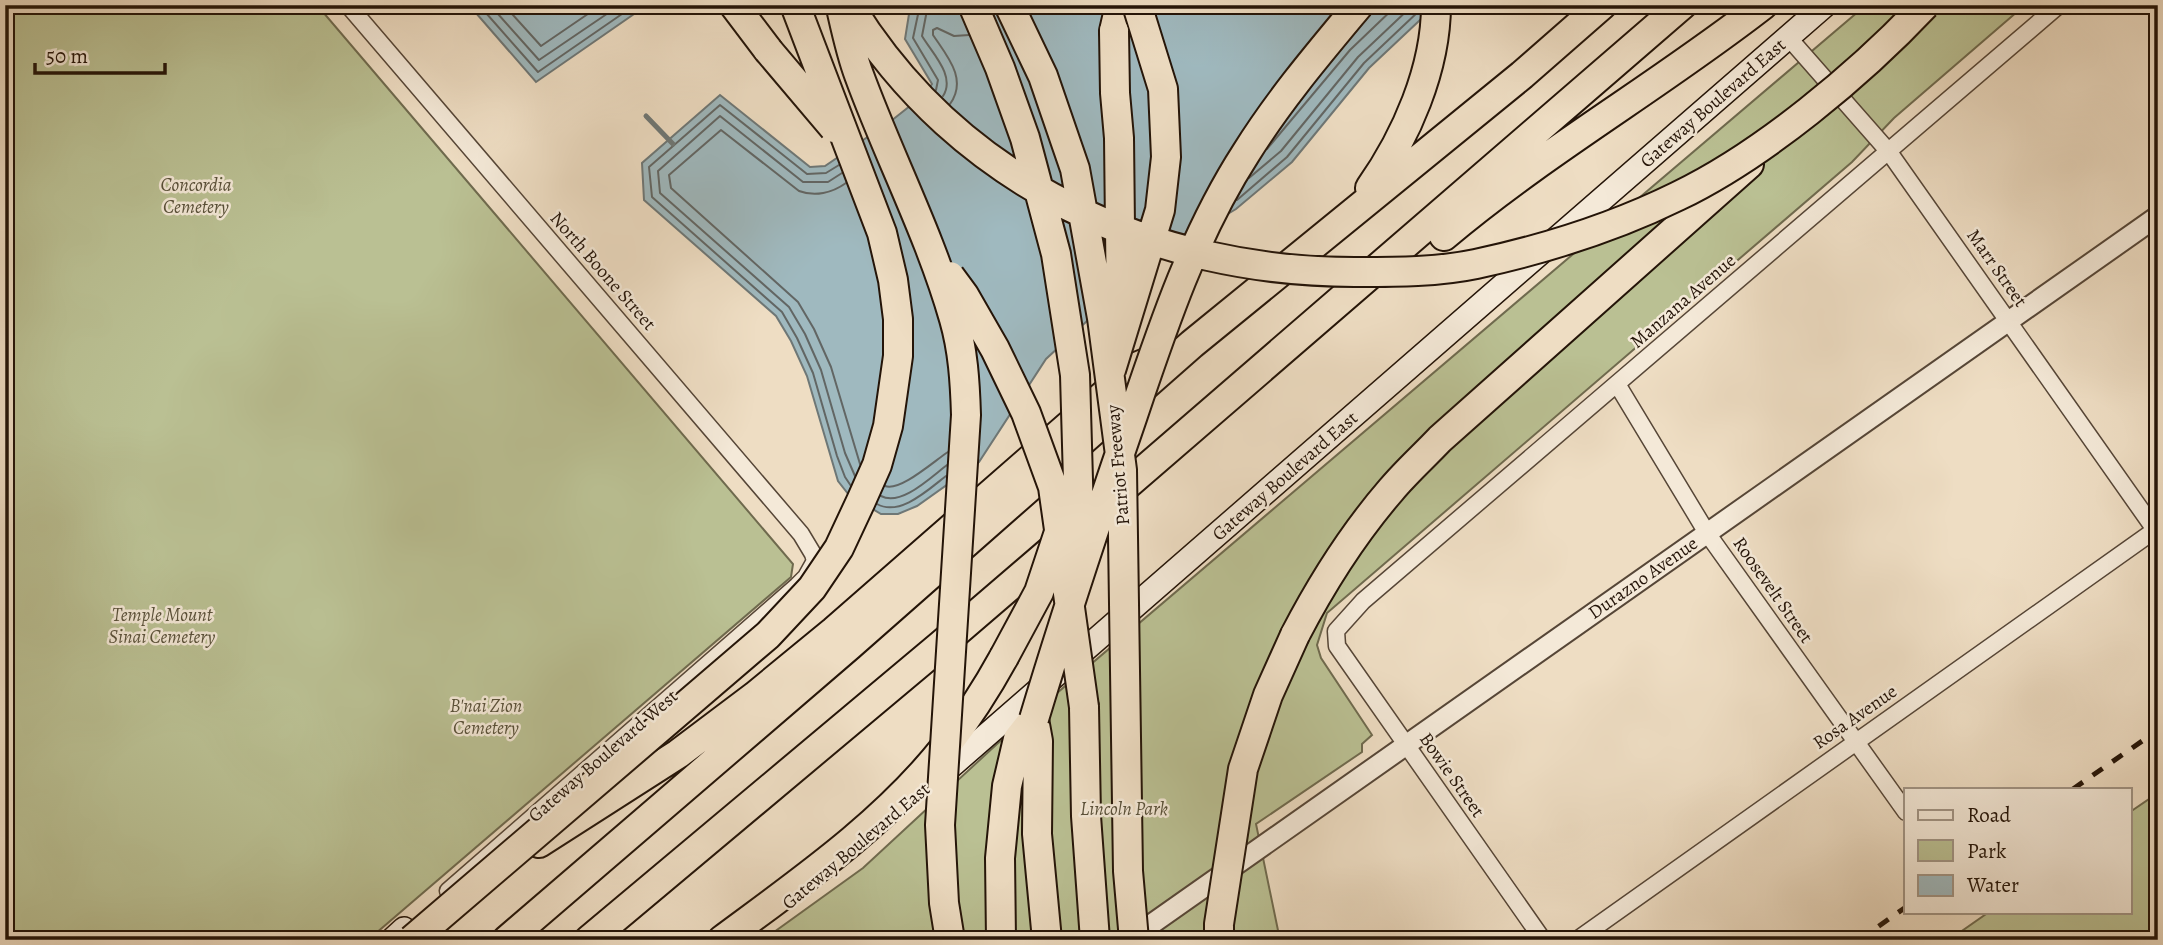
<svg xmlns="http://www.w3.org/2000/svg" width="2163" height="945" font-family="Alegreya,serif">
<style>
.green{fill:#bac093;stroke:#6f6a4e;stroke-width:2}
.water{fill:#9fb9bf;stroke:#6e7776;stroke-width:2}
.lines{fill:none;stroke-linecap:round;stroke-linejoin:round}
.shore{stroke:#626664;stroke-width:2}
.stream{stroke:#6e7776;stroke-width:5}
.minor-casing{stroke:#564637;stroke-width:19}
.tertiary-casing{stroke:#564637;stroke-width:23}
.secondary-casing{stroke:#241408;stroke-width:26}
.motorway-casing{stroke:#241408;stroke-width:32}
.minor{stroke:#f4e9d8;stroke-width:16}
.tertiary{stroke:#f4e9d8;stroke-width:19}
.secondary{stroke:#f4e9d8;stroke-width:23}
.motorway{stroke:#eeddc3;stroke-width:28}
.rail{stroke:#241408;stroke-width:5;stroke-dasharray:12 12;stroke-linecap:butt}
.motorway-bridge-casing{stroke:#241408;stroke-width:32;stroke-linecap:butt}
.motorway-bridge{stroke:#eeddc3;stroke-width:28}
.labels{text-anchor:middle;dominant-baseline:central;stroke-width:5;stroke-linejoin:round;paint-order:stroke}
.street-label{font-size:19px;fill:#241408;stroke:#f4e9d8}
.park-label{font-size:19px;font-style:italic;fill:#585039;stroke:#f4e9d8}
</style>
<rect width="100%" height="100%" fill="#eeddc3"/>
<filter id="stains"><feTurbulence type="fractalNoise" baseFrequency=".00286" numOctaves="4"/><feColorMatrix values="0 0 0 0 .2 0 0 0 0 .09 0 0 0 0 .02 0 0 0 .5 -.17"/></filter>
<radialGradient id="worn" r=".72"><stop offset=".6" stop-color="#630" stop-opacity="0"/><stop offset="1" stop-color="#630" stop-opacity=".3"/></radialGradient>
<path class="green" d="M5,5h312l476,559 -2,13 -423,363h-363z
M1866,5h159l-131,113 -42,44 -525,451 -10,32 4,13 51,77 -10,9v8l-106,72 24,116h-517l100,-72 134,-124z
M2158,793v147h-209l40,-28h141v-100z"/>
<path class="water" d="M469,5h178l-111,77z
M914,5h36l9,5 20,-5h457l-67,63 -77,94 -56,47 -80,48 -110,102 -67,103 -62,44 -19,8h-17l-32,-19 -11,-14 -31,-105 -16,-35 -15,-25 -132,-116 -2,-37 78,-68 90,72 15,-1 66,-45 34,-27 7,-10 -27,-45 4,-25z"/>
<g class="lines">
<path class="shore" d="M479,5l59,67 97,-67
M490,5l49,55 81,-55
M504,5l37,41 60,-41
M920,5l-7,33 25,42 -2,10
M928,5l-6,31c10,17 34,40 21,60
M950,104c18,-25 -3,-48 -17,-69v-5l4,-2 17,8 15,-1
M1267,149l83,-99 47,-45
M839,165l-13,8 -19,1 -87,-69 -71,62 3,30 130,115 15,26 16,35 24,83 8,21 6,9
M842,173l-14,9h-25l-83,-66 -62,55 2,22 129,114 16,27 16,36 24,83 10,23
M1249,178l32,-27 77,-94 55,-52
M846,183c-14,10 -31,14 -47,8l-78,-61 -52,45 2,13 127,114 16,27 17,38 29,97
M1237,200l50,-43 77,-94 56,-53
M885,486c15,6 49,-25 63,-34
M881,496c20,11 50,-19 66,-31
M877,504c23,13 52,-15 69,-28"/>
<path class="stream" d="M646,116l27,28"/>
<defs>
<path id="minor" d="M348,5l453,529 12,20 2,7 -9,16 -9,9 -349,305
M1788,37l101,115 269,382
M1617,384l90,149 199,279
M1543,940l-206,-294 -1,-15 27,-30 696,-596
M1577,940l581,-412"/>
<path id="tertiary" d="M1129,940l1029,-724"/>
<path id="secondary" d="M935,780l890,-775
M392,940l12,-11"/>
<path id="motorway" d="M734,5l34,45
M1114,31l6,-26
M1370,188c36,-51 66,-119 66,-183
M1444,236c101,-85 215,-150 319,-231
M1107,502l575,-497
M1295,635c27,-52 58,-101 96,-145 15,-18 33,-34 49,-51l309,-275
M1084,707l2,109 9,124
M1034,719l4,22 -1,93 10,106
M539,843l139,-89 77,-58 79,-65 302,-264 32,-13
M507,940l342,-294 343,-302 330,-269 80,-70
M589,940l352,-295 120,-103
M722,940c78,-58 162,-116 223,-193 22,-28 42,-59 59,-90
M1001,940l-1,-82 7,-72 11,-47 16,-20"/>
</defs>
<use href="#minor" class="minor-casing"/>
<use href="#tertiary" class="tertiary-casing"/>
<use href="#secondary" class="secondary-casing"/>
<use href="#motorway" class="motorway-casing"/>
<use href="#minor" class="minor"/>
<use href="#tertiary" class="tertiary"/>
<use href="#secondary" class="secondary"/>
<use href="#motorway" class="motorway"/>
<path class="rail" d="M2073,789l85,-59
M1859,940l47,-33"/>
<defs>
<path id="motorway-bridge" d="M849,5c109,178 304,268 509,267 39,0 80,0 118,-8 69,-15 139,-37 202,-68 85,-41 182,-122 247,-191
M973,5l27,63 25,70 31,116 19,121 5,175
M1009,5l34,71 32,93 27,149 20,152 6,401 6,69
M841,8c5,22 10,46 18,67 30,82 71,160 95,244 9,31 11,63 12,96l-26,410 4,78 6,37
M1114,31l1,62 4,45 2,178
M768,50l66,78
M950,276l14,19 31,54 31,64 27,74 31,220
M1111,370l49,-160 6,-53 -3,-68 -26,-84
M1004,657l35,-65 19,-57
M1034,719c30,-100 63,-199 97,-298 31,-92 62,-186 115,-268 33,-53 73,-100 113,-148
M412,940l356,-305 44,-47 27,-40 22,-47 16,-36 11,-39 10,-70v-37l-5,-39 -11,-47 -87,-228
M1219,940v-16l24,-155 25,-74 27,-60"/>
</defs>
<use href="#motorway-bridge" class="motorway-bridge-casing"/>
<use href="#motorway-bridge" class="motorway-bridge"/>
</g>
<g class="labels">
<g class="street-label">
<text transform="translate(1713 103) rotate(-41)">Gateway Boulevard East</text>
<text transform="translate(1997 268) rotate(55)">Marr Street</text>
<text transform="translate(603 271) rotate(49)">North Boone Street</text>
<text transform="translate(1683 301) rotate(-41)">Manzana Avenue</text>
<text transform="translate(1118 465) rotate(-95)">Patriot Freeway</text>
<text transform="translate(1285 476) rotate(-41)">Gateway Boulevard East</text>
<text transform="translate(1643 578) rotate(-35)">Durazno Avenue</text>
<text transform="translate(1773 590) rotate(55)">Roosevelt Street</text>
<text transform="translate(1855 717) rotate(-35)">Rosa Avenue</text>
<text transform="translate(603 756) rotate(-41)">Gateway Boulevard West</text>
<text transform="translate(1452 775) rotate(55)">Bowie Street</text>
<text transform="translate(856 846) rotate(-40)">Gateway Boulevard East</text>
</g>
<g class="park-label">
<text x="196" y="185">Concordia<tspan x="196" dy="22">Cemetery</tspan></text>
<text x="162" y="615">Temple Mount<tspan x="162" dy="22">Sinai Cemetery</tspan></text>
<text x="486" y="706">B'nai Zion<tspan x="486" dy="22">Cemetery</tspan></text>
<text x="1124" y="809">Lincoln Park</text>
</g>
</g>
<rect width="2163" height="945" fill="none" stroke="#eeddc3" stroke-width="28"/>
<rect x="7" y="7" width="2149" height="931" fill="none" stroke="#241408" stroke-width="3.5"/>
<rect x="14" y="14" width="2135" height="917" fill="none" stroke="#241408" stroke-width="2"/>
<rect x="1904" y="788" width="228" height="126" fill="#f4e9d8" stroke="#a19485" stroke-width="2"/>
<rect x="1918" y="810" width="35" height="10" fill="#f4e9d8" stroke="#a19485" stroke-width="2"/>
<text x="1967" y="822" font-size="21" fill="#241408">Road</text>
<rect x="1918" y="840" width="35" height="21" fill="#bac093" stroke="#a19485" stroke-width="2"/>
<text x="1967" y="858" font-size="21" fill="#241408">Park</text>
<rect x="1918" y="875" width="35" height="21" fill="#9fb9bf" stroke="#a19485" stroke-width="2"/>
<text x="1967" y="892" font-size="21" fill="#241408">Water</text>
<path d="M35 63v10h130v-10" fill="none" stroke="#241408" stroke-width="3.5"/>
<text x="46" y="63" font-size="21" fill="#241408" stroke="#f4e9d8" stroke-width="5" paint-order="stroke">50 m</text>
<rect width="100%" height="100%" filter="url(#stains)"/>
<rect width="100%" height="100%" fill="url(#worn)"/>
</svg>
